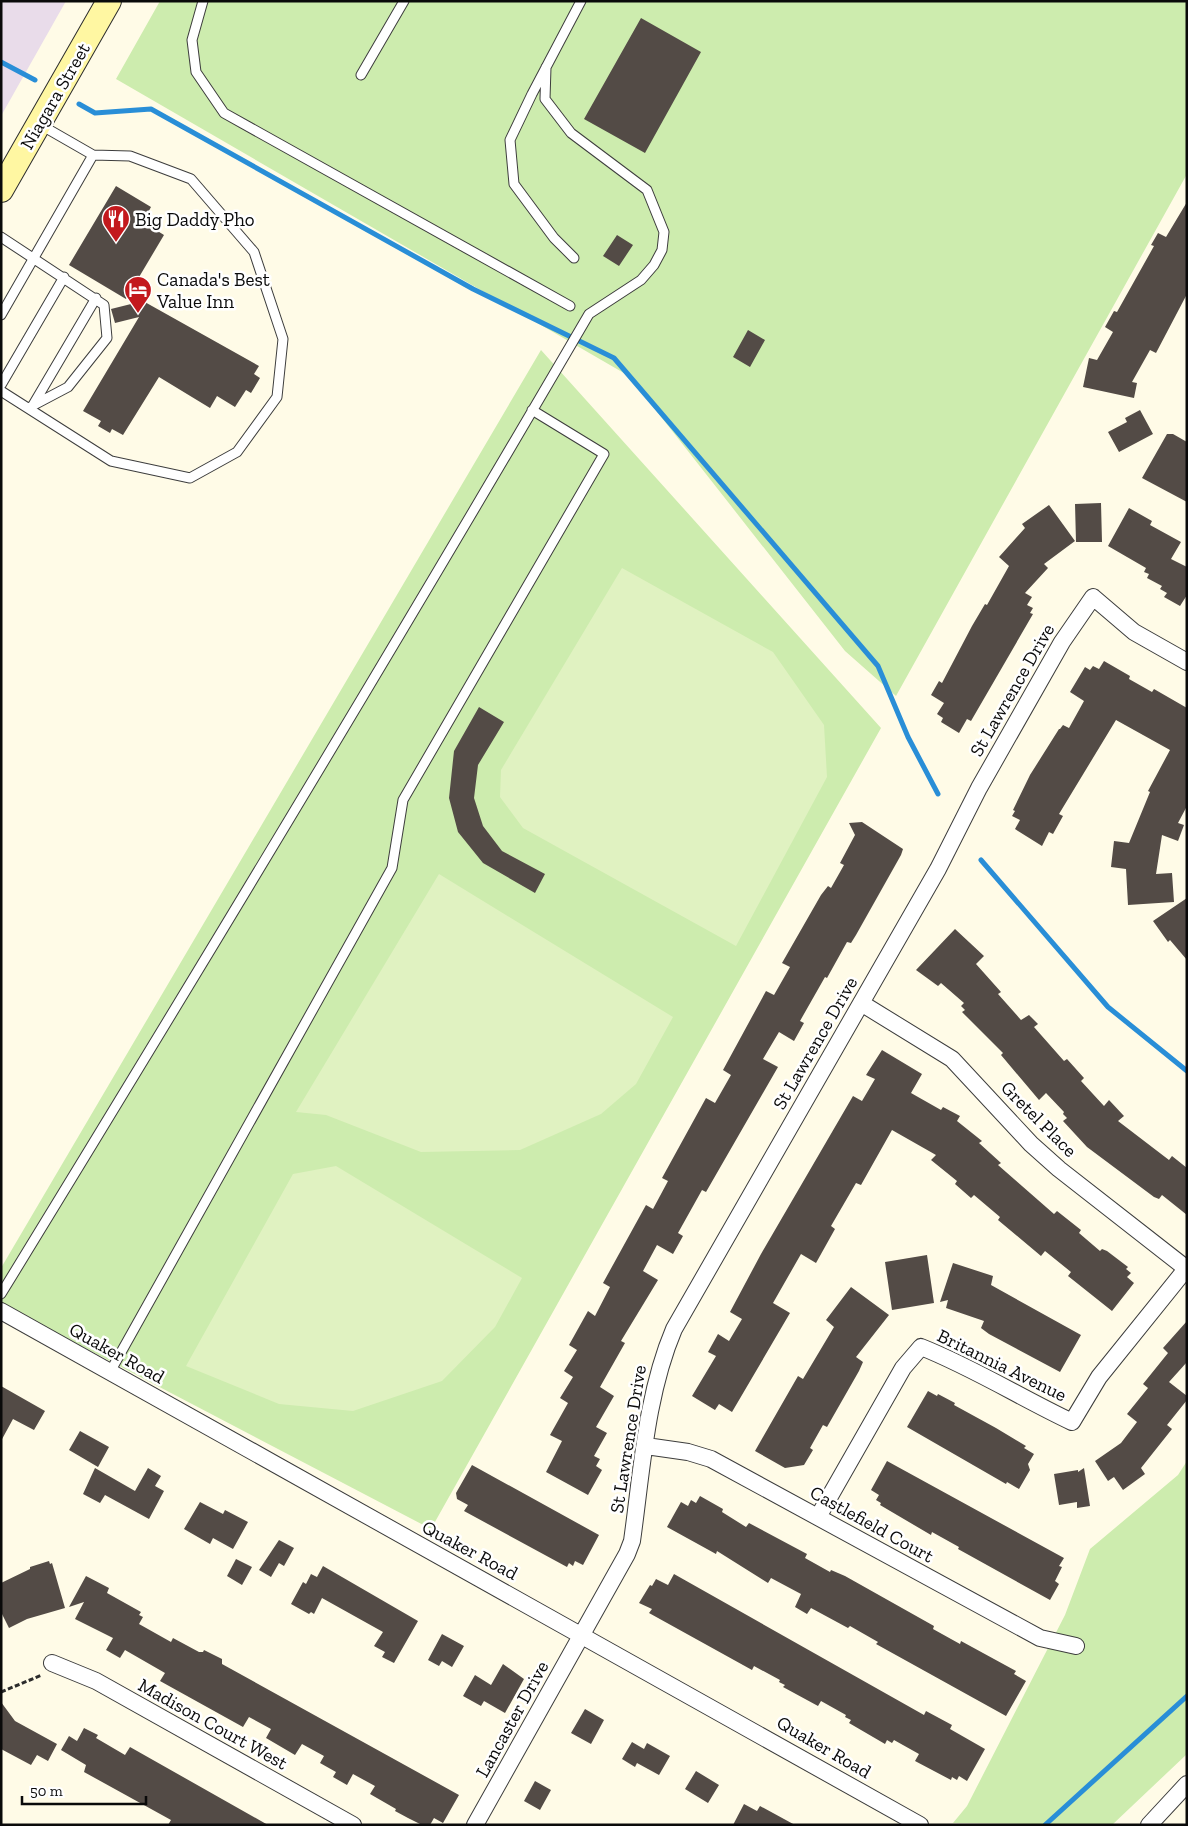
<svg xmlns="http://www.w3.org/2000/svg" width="1188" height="1826" font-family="'Zilla Slab',serif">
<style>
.industrial{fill:#e9dcea}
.green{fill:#cdecae}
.pitch{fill:#e0f2c1}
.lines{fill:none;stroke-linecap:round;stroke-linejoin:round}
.stream{stroke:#298ed7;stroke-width:5}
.building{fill:#534b46}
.service-casing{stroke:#3d3d3d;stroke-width:11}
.minor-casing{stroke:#3d3d3d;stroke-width:18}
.secondary-casing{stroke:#2c2c2c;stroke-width:26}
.path{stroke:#2c2c2c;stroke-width:3;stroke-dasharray:5 2.5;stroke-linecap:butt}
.service{stroke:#fff;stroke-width:9}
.minor{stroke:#fff;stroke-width:16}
.secondary{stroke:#fff7a2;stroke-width:24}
.labels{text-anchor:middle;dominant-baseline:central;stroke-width:5;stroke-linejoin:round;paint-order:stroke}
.street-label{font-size:19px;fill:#0a0a0a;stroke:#fff}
.poi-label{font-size:19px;fill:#0a0a0a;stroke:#fff;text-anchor:start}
</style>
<rect width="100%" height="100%" fill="#fffbe7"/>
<path class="industrial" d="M1,1h65l-65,115z"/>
<path class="green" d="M160,1h1027v173l-291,522 -51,-45 -216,-275 -513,-297z
M541,350l340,378 -450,801 -430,-225v-36z
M1187,1461v293l-75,71 -159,-2 14,-17 98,-191 25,-66 88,-74z"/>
<path class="pitch" d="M622,568l151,84 51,73 3,52 -91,169 -213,-118 -23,-31 1,-27z
M439,874l234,143 -37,67 -35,30 -81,36 -99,2 -95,-37 -30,-3z
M336,1166l186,112 -27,49 -53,54 -89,30 -74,-7 -93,-38 107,-192z"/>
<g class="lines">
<path class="stream" d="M1,62l34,18
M79,104l16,9 56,-4 322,180 141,69 264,308 30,71 30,57
M981,860l127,147 79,64
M1045,1825l142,-129"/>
</g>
<path class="building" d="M641,18l60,34 -56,101 -61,-34z
M116,186l35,21 -8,15 21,13 -38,64 -57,-34z
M1187,202v92l-31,59 -6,-3 -18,32 5,1 -3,15 -51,-11 6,-29 8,2 16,-28 -8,-5 9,-16 3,1 37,-66 -3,-1 7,-12 8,4z
M617,235l16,10 -14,21 -16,-10z
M143,301l116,65 -5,8 6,4 -9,15 -5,-3 -11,17 -18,-11 -7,12 -51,-31 -36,58 -11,-6 -2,4 -12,-7 3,-5 -18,-10 56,-94 -24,6 -4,-14z
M748,330l17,10 -15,27 -17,-10z
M1140,410l13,24 -34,18 -11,-20 19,-10 -2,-4z
M1167,434h6l14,8v60l-45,-24z
M1101,503l1,39h-26l-1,-38z
M1049,505l26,36 -31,23 4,4 -23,25 7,4 -5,8 6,3 -3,5 3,1 -62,107 -4,-2 -8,14 -18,-11 2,-4 -6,-4 7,-11 -13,-8 8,-14 3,2 30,-57 13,-22 2,1 22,-39 -10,-9 26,-29 -3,-4z
M1129,508l23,13 -2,4 31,17 -10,17 16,8v28l-7,11 -16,-9 3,-4 -7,-4 2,-3 -15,-8 2,-4 -5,-2 2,-4 -38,-22z
M1104,661l26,15 -1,3 23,13 2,-3 33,19v98l-9,17 6,2 -6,16 -16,-6 -6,39 16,-1 2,29 -46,3 -2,-36 -15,-2 3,-26 15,2 21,-51 -2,-1 22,-41 -54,-30 -57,94 4,2 -10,18 -4,-2 -7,14 -27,-17 5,-9 -8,-4 3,-5 -2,-1 17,-35 29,-46h1l3,-4 6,3 15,-27 -14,-9 15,-25 5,3 3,-4 6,3z
M479,707l25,15 -26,43 -4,33 9,28 19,25 43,23 -10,19 -52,-30 -25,-31 -9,-34 5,-47z
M862,822l41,27 -2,6 -45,80 -5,8 -4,-1 -20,36 -2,-1 -25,44 4,2 -10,18 -15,-9 -16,27 15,8 -72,125 -4,-2 -24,43 5,3 -10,18 -16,-9 -14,26 15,9 -37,61 4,2 -25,44 14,9 -18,31 11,6 -13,23 6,3 -4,7 6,4 -14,25 -42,-23 16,-31 -12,-6 18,-32 -8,-5 13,-21 -9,-6 13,-21 -8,-5 19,-34 7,5 15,-29 -7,-4 43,-78 7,4 15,-28 -6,-3 44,-80 9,5 16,-28 -8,-5 43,-79 8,4 16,-28 -8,-4 39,-68 7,-9 3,2 13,-23 -4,-2 15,-28 -6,-12z
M1187,898v62l-17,-20 -2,2 -15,-21z
M955,929l29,27 -8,8 25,28 -3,2 23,26 8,-5 9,9 -4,3 30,34 3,-2 17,19 -3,3 23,25 5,-6 15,16 -6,5 51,39 3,-4 15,12v47l-25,-20 -3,4 -5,-2 -67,-50 -24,-26 4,-3 -4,-4 1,-2 -18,-19 -7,7 -38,-45 2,-2 -41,-41 3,-2 -4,-4 3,-3 -23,-20 -3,3 -22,-16z
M882,1050l40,24 -11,19 30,17 2,-3 17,9 -3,5 25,20 -3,2 22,20 -3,2 56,49 3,-3 24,19 -2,3 21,18 2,-2 5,2 21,16 -2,2 5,4 -4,4 7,6 -22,28 -44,-35 3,-4 -26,-21 -4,5 -43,-36 2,-3 -26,-22 -3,3 -16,-14 2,-3 -26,-21 5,-5 -44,-25 -31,55 -5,-2 -25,43 4,3 -19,34 -15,-9 -28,49 17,10 -58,99 -13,-8 -4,6 -23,-14 24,-40 -8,-4 10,-18 11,7 13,-22 -12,-7 31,-58 92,-158 9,5 13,-22 -9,-4z
M927,1255l7,48 -42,7 -7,-48z
M953,1263l40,13 -2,9 90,50 -21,37 -71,-38 -8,-6 3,-7 -38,-13 2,-8 -8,2z
M851,1287l38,28 -33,42 7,5 -4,9 -32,56 -4,-2 -13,23 3,2 -9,15 -19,3 -30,-17 43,-75 5,3 31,-52 -8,-7z
M1187,1321v41l-18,20 18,14v4l-20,25 5,4 -31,39 4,6 -22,16 -9,-13 -6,4 -13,-20 26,-18 16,-21 -10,-8 21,-26 -5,-4 25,-31 -5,-5z
M1,1386l44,25 -11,19 -21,-11 -12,22z
M928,1391l9,5 1,-2 17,9 -1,2 42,23 30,18 -2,2 10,6 -6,10 2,6 -11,19 -12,-7 -1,2 -99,-57z
M80,1431l29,16 -11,20 -29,-17z
M887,1461l177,97 -5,8 3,1 -7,14 4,3 -9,16 -92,-51 1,-2 -27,-15 -1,3 -51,-30 1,-2 -5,-3 3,-5 -8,-5z
M472,1465l127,70 -16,30 -8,-4 -2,5 -4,-3 -2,4 -103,-56 4,-6 -11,-6 -1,-6z
M95,1468l40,23 13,-23 13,8 -6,10 9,5 -15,28 -44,-24 -5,8 -17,-9z
M1084,1468l6,38 -13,2v-6l-18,3 -5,-31 24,-4v2z
M700,1496l23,13 -1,3 24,15 3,-4 58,31 -2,4 25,14 1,-2 14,6 89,50 -1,3 27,15 1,-3 55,30 -2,3 12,7 -20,35 -130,-72 2,-2 -28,-16 -2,2 -37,-20 -4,6 -12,-7 6,-13 -30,-16 -3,5 -51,-32 -1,3 -49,-27 14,-25 7,4 3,-6 5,3z
M200,1502l23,12 2,-4 23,12 -15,27 -20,-11 -3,6 -26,-15z
M279,1540l15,8 -10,18 -5,-3 -8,14 -12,-7z
M236,1559l16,8 -10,18 -15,-9z
M49,1561l1,3 2,-1 13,45 -38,11 -18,9 -8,-16v-29l29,-14v-2z
M323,1566l95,55 -24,42 -12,-6 3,-5 -11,-6 9,-14 -61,-34 -8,16 -3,-2 -2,2 -18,-10 12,-22 3,2 5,-10 6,3z
M674,1574l250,141 2,-4 26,14 -2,4 35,20 -18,32 -8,-5 -2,4 -5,-3 -1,3 -36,-19 4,-7 -25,-14 -2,3 -5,-3 -2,4 -36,-21 2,-3 -6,-3 1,-2 -25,-14 -3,5 -35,-19 2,-2 -6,-3 1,-2 -26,-14 -2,4 -103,-57 3,-4 -13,-6 11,-18 2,1 4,-7 12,6z
M86,1576l23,12 -2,5 34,19 -2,3 4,2 -4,7 32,18 2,-4 26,14h4l1,-2 18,9v5l237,131 -16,28 -9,-5 -4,7h-8l-14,-7 -13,-7 1,-2 -26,-15 5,-8 -22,-12 -6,11 -14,-8 3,-5 -16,-9 4,-7 -22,-12 -7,11 -29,-17 5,-9 -22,-12 -6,10 -83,-46 5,-8 -40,-23 -5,8 -14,-8 7,-12 -38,-19 9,-17 -15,5z
M442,1634l22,12 -12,21 -10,-6 -3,5 -11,-6z
M503,1664l21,15 -19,34 -21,-12 -3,5 -18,-10 12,-21 16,10z
M1,1702l14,19 42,23 -9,17 -11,-6 -6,10 -30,-16z
M585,1709l19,11 -13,24 -20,-11z
M84,1728l14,7 -2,3 29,17 5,-8 138,78h-100l3,-5 -87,-48 2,-7 -25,-15 8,-14 8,5z
M632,1742l12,7 3,-6 23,13 -11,19 -22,-12 -2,4 -13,-8z
M696,1771l23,14 -11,18 -23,-14z
M535,1781l16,9 -11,20 -16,-9z
M744,1804l13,7 3,-5 35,19h-62z"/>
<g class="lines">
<defs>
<path id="service" d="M203,1l-11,39 4,32 28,41 346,193
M361,75l43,-74
M1,237l103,68 3,33 -39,49 -36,19
M574,258l-20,-20 -40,-54 -4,-44 22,-46 49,-93
M1,315l92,-160 -54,-31
M1,385l63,-108
M1,391l110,70 79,17 47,-26 40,-55 6,-58 -29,-87 -63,-73 -61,-23 -37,-1
M33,405l63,-107
M1,1294c199,-325 396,-651 588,-980l52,-34 13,-15 8,-15 2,-18 -17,-42 -76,-57 -26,-34 1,-32
M110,1372l282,-504 11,-68 201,-346 -72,-44"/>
<path id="minor" d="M861,1003l91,56 79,85 28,25 128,100
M1,1311c306,172 614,341 919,514
M646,1446l42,6 23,7 329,179 36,8
M818,1517l85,-149 18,-21c53,21 100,51 151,75l27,-45 87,-108
M52,1663l44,18 257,144
M475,1825l152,-271 5,-13c10,-71 14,-146 42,-212l264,-460 41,-81 83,-146 31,-45 41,35 53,30
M1149,1825l38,-41"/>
<path id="secondary" d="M1,190l108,-189"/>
</defs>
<use href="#service" class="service-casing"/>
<use href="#minor" class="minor-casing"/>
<use href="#secondary" class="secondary-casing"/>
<path class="path" d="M1,1692l41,-17"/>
<use href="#service" class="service"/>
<use href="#minor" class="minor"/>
<use href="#secondary" class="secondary"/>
</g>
<defs>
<symbol id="restaurant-pin" viewBox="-11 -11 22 30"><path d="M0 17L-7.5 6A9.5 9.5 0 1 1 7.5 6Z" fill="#c3191d" stroke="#fff"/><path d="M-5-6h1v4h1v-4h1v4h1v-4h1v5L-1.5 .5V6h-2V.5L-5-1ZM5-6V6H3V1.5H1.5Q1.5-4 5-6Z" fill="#fff"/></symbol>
<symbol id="hotel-pin" viewBox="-11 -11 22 30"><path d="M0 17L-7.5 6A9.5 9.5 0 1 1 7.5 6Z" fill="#c3191d" stroke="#fff"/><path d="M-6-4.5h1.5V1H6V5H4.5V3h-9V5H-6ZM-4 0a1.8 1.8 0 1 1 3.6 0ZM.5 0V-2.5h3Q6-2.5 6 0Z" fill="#fff"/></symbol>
</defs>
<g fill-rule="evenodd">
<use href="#restaurant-pin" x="100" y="203" width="32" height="43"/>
<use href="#hotel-pin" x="122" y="274" width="32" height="43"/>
</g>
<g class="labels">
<g class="street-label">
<text transform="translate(55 96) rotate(-60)">Niagara Street</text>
<text transform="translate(1012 690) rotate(-60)">St Lawrence Drive</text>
<text transform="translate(815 1043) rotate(-60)">St Lawrence Drive</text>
<text transform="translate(1039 1119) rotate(45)">Gretel Place</text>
<text transform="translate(117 1353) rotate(29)">Quaker Road</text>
<text transform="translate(1002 1365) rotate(26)">Britannia Avenue</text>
<text transform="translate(628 1439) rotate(-81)">St Lawrence Drive</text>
<text transform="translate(872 1524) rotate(29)">Castlefield Court</text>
<text transform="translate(470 1550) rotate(28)">Quaker Road</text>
<text transform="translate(512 1719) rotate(-61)">Lancaster Drive</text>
<text transform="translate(213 1724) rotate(29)">Madison Court West</text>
<text transform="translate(824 1747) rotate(30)">Quaker Road</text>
</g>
<g class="poi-label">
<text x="135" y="219">Big Daddy Pho</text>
<text x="157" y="279">Canada's Best<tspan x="157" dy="22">Value Inn</tspan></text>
</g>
</g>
<rect width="1188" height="1826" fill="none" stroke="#0a0a0a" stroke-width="5"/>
<path d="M22 1796v8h124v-8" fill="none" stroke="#0a0a0a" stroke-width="2.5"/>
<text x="30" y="1796" font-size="15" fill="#0a0a0a" stroke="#ffffff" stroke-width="4" paint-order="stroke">50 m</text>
</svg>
